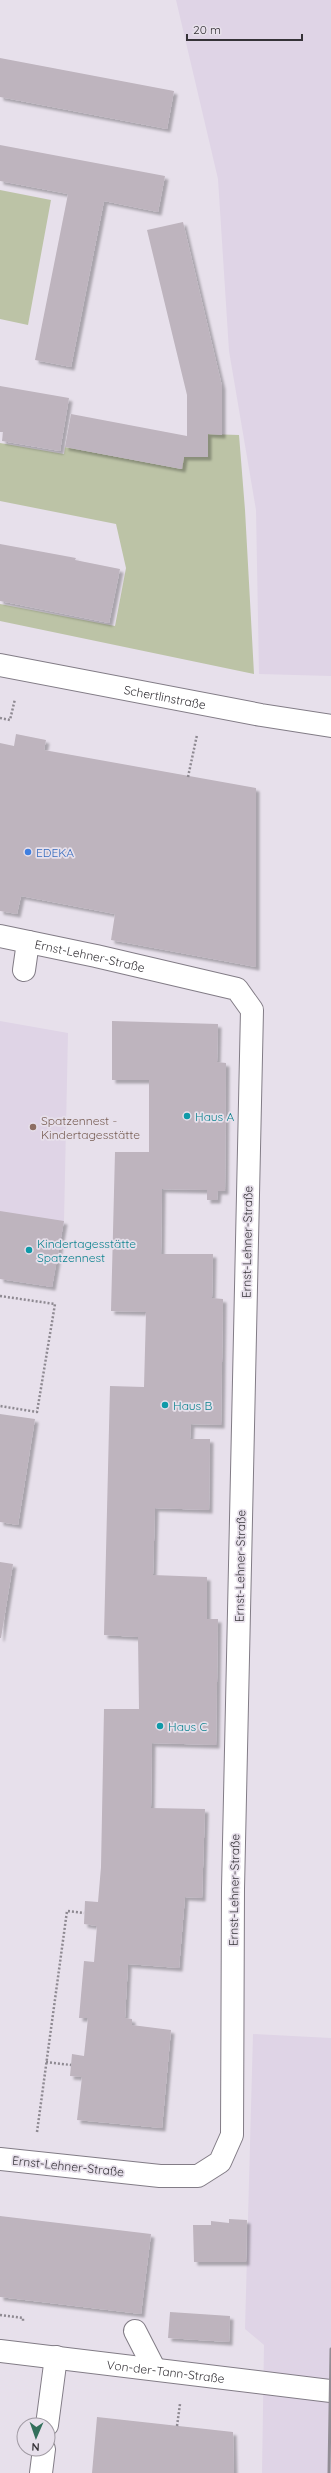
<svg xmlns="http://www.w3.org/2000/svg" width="331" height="2473" font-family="Quicksand,sans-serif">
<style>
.built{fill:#dfd4e6}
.green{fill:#bcc3a6}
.building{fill:#beb4be;filter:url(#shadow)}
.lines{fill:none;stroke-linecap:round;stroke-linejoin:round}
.minor-casing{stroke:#827c86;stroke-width:24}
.path{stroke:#8e8991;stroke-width:2.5;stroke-dasharray:2 2;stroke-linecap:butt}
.minor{stroke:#fff;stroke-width:22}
.rail{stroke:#928d95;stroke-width:3}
.shop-dot{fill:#3f7fe0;stroke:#e7e0eb;stroke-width:1.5}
.culture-dot{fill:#0f9aa8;stroke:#e7e0eb;stroke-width:1.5}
.education-dot{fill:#8d6e63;stroke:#e7e0eb;stroke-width:1.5}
.labels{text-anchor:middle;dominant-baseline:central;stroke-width:3.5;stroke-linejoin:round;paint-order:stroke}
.street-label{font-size:12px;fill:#353237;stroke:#e7e0eb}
.shop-label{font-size:12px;fill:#366cbe;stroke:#e7e0eb;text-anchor:start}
.culture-label{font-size:12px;fill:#0d838f;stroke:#e7e0eb;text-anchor:start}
.education-label{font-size:12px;fill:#785e54;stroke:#e7e0eb;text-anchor:start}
</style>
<defs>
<filter id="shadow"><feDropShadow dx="3.5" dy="3.5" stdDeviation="1" flood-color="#0004"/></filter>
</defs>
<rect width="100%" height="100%" fill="#e7e0eb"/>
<path class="built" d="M176,0h155v676l-72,-2 -3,-164 -27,-159 -11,-172z
M0,1021l68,12 -4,188 -12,66 -52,-8z
M253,2034l78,4v435h-69l2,-128 -19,-16z"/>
<path class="green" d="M0,190l51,10 -23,125 -28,-6z
M208,434l31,1 6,75 9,164 -254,-53v-17l115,22 11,-58 -10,-44 -116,-23v-58l64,11 1,-7 116,22 3,-12h24z"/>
<path class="building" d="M0,58l174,33 -7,38 -167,-32z
M0,145l165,31 -7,36 -54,-11 -33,166 -36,-7 33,-166 -68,-13z
M183,222l39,164v49l-14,-1v23h-24l-2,12 -117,-22 6,-33 116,22v-41l-40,-165z
M0,386l69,12 -9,53 -58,-10 1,-9h-3z
M0,544l76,14 -1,2 45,9 -11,54 -109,-22z
M16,734l30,6 -2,10 212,38v179l-145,-27 4,-26 -94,-18 -4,18 -17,-3v-168l14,3z
M112,1021l106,3 -1,38 9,1 -1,128h-7l-1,9h-10v-10l-45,-1 -1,65h52l-1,44 11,1 -2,126 -30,-1 -1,15h20l-1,71 -54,-2 -2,67 54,2v42h11l-2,126 -64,-2 -1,65 54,1 -3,89 -17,-1 -6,71 -51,-4 -3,54 7,1v6l39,5 -9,98 -85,-8 5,-43 -12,-1 2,-22 12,2 4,-38h-9l5,-57 10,1 3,-36 -13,-2 1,-23 13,1 3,-35 3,-158h35l-1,-72 -34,-2 6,-249 34,1 2,-75 -35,-1 4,-159h34v-72h-37z
M0,1211l64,10 -12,66 -52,-8z
M0,1414l35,5 -17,106 -18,-3z
M0,1562l13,2 -12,74h-1z
M0,2216l151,18 -10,80 -141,-17z
M229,2219l18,1 -1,42h-52l-1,-37h18v-4l18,2z
M170,2312l60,4 -1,26 -61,-4z
M97,2417l136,15 1,41h-142z"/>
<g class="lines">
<defs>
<g id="minor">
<path id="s1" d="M0,665l261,50 70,11"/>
<path id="s2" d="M0,936l96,20 141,33 15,21 -19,879 -1,246 -12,27 -22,14h-38l-160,-17"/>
<path d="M24,970l4,-28"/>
<path d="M135,2331l19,37"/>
<path id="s3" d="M0,2351l331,40"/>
<path d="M47,2425l9,-68"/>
<path d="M41,2473l3,-24"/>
</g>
</defs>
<use href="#minor" class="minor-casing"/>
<path class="path" d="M0,718l10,2 5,-21
M188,777l9,-42
M0,1296l55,8 -18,108 -37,-6
M46,2062l25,3
M37,2132l30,-221 17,2
M0,2315l23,3v3
M177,2426l3,-22"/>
<use href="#minor" class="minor"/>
<path class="rail" d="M329,2473l2,-124"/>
</g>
<circle class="shop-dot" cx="28" cy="852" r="4"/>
<g class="culture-dot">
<circle cx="187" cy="1116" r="4"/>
<circle cx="29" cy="1250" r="4"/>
<circle cx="165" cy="1405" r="4"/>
<circle cx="160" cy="1726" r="4"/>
</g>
<circle class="education-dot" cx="33" cy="1127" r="4"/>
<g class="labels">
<g class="street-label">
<text stroke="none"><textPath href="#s1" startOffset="168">Schertlinstraße</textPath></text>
<text stroke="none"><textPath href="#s2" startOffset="92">Ernst-Lehner-Straße</textPath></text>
<text transform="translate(247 1242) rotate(-89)">Ernst-Lehner-Straße</text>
<text transform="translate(240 1566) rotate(-89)">Ernst-Lehner-Straße</text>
<text transform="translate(234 1890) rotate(-89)">Ernst-Lehner-Straße</text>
<text transform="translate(68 2166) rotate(6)">Ernst-Lehner-Straße</text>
<text stroke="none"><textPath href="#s3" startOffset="167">Von-der-Tann-Straße</textPath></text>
</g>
<g class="shop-label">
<text x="36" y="852">EDEKA</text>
</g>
<g class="culture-label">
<text x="195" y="1116">Haus A</text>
<text x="37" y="1243">Kindertagesstätte<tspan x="37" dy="14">Spatzennest</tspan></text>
<text x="173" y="1405">Haus B</text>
<text x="168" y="1726">Haus C</text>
</g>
<g class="education-label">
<text x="41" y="1120">Spatzennest -<tspan x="41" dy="14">Kindertagesstätte</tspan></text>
</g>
</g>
<g transform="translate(36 2437) rotate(182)"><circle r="19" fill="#e7e0eb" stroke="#a09aa3"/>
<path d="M0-3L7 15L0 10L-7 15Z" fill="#336f5b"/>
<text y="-6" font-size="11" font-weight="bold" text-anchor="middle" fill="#353237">N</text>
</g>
<path d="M187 34v6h115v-6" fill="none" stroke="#353237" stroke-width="2"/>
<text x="193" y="34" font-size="12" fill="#353237" stroke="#e7e0eb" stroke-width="3" paint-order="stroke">20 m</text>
</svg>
